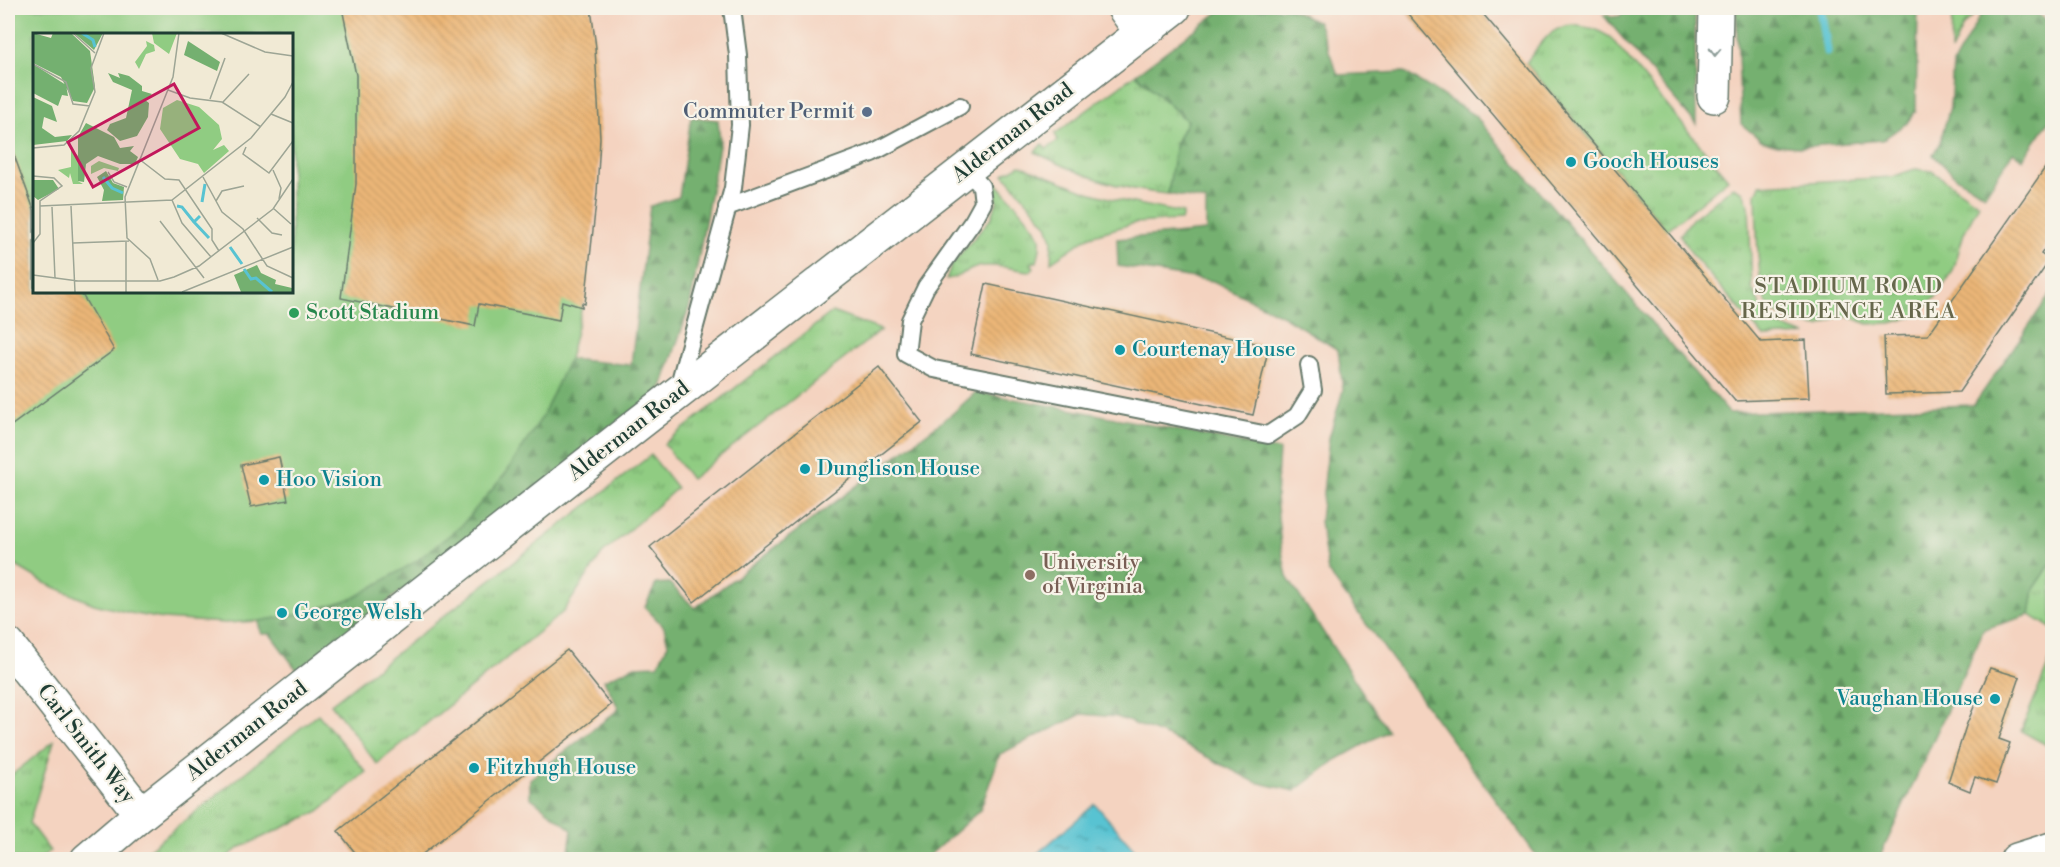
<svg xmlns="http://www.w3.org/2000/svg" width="2060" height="867" font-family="'Libre Bodoni',serif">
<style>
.built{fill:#f4d3c0;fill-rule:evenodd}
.grass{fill:url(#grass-tufts);stroke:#58845b;stroke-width:1.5}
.forest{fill:url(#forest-firs);stroke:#4a7652;stroke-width:1.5}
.park{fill:#90cc82;stroke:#58845b;stroke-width:1.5;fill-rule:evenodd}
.water{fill:url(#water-ripples);stroke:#3c8083;stroke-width:1.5}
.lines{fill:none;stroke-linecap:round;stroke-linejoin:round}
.stream{stroke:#58c3d2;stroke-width:9}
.building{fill:url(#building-back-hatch)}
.service-casing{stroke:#687a6c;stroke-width:20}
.minor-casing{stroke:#687a6c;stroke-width:36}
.secondary-casing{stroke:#687a6c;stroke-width:36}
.service{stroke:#fff;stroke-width:16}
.minor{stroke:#fff;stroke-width:33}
.secondary{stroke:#fff;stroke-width:33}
.oneway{stroke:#8f9e9a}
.service-dot{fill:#5c6f8a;stroke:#f7f3e8;stroke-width:2}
.culture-dot{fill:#0f9aa8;stroke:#f7f3e8;stroke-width:2}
.leisure-dot{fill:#2e9e5b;stroke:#f7f3e8;stroke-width:2}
.education-dot{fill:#8d6e63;stroke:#f7f3e8;stroke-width:2}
.labels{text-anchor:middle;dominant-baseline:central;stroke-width:4.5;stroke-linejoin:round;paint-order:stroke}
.service-label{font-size:21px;fill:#4e5e75;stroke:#f7f3e8;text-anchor:end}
.street-label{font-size:21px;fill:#1f3d34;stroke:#f7f3e8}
.culture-label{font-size:21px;fill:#0d838f;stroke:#f7f3e8;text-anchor:start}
.leisure-label{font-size:21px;fill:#27864d;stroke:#f7f3e8;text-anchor:start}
.education-label{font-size:21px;fill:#785e54;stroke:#f7f3e8;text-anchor:start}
.neighbourhood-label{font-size:22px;letter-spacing:1.5px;fill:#66674b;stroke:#f7f3e8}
.inset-river{fill:none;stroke:#58c3d2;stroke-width:3}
.inset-road{fill:none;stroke:#9da595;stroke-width:1.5}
.view{fill:#c2185b;fill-opacity:0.15;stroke:#c2185b;stroke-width:3}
.inset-edge{fill:none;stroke:#1f3d34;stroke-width:3}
</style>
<defs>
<pattern id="grass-tufts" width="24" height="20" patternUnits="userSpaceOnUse" patternTransform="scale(1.5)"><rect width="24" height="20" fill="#90cc82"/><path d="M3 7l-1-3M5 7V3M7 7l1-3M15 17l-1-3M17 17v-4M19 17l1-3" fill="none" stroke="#75a76b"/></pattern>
<pattern id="forest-firs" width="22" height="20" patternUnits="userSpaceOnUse" patternTransform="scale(1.5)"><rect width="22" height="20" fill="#74b070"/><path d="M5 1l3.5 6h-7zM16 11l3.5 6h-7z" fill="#5f905d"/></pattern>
<pattern id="water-ripples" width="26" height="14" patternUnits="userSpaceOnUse" patternTransform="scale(1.5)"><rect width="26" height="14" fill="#58c3d2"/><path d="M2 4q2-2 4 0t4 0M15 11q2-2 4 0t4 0" fill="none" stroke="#48a0ab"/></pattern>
<pattern id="building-back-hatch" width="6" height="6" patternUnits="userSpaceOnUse" patternTransform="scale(1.5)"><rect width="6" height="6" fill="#ebb677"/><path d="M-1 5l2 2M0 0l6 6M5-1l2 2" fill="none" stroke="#c99d68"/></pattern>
</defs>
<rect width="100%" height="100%" fill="#f7f3e8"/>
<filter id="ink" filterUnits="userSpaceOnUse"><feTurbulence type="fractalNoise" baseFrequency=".0167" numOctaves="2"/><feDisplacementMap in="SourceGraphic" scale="12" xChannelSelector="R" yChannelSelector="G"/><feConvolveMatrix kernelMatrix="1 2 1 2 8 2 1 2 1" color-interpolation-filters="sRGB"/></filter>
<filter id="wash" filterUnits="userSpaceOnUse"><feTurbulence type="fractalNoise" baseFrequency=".008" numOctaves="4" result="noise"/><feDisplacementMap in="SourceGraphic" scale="24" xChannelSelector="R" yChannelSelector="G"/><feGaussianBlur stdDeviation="1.35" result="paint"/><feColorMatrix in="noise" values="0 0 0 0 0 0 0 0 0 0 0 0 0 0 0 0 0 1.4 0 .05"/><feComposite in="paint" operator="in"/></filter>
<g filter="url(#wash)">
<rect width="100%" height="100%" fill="#f1ead5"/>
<path class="built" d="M8,8h2044v851h-2044zM34,34h257v257h-257z"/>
<path class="grass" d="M1952,8h28l-17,18 -12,26z
M1573,25l22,4 15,8 118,142 -61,51 -141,-167c13,-17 24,-37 47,-38z
M1136,74l51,47 -11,22 -8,51c-49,-4 -90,-20 -133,-42l7,-8 4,5 12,-8 -3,-7z
M1020,165l65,26 28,8 70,14 -2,7 -46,3 -45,13 -39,26 1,-23 -5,-14 -43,-51z
M1915,169l17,2 47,33 -15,29 -11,38 -17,26 -21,19 -24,7 -24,1 -16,-7 -12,-1 -19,11c-16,-2 -39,-7 -51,-20 -13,-15 -12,-91 -13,-113l4,-9 132,-8z
M995,181c10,12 41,43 45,57 1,7 -1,17 -3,24h-4l-1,3 2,2 -3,4c-16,-1 -32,-7 -49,-5 -13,2 -24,13 -36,13l6,-15 40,-47 5,-15 -4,-18z
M1733,187l10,5 6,14 3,82 11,23 16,15 27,9 -42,2 -70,-80 -14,-22 12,-16z
M832,312l49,18 -190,149 -27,-35z
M651,455l26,33 -75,66 -39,58 -186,152 -46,-60z
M2052,562v67l-22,-14 4,-26z
M2052,656v92l-31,-17z
M318,714l48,58 -47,39 -80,37 -15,11h-87z
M54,741l-25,82 21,28 -11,8h-31v-81z"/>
<path class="forest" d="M1224,8h65l29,14 20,53 66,-3 70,43 255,298 245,-8 78,-113v270l-18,27 -4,26 -46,14 -105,230h-340l-211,-287 -8,-51 9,-83 14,-48 -5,-40 -53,-33 -72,-36 -95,-15 -1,-27 89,-8v-30l-38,-7 8,-51 11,-22 -51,-47z
M1627,8h68l1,116 -93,-109 4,-1 4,3 9,-1z
M1736,8h182l-2,102 -9,13 -25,17 -83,7 -22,-2 -16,-5 -20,-16z
M1990,8h38l24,16v93l-29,42 -10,-7 -28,43 -29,-18 -23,-22 7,-13 10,-35 3,-43 28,-50z
M691,117l27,3 2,21 -30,164 -28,82 -24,25 -341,258 -27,-36h-9l-3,-13 41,-7 55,-16 107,-72 45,-53 36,-56 27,-58 62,6 19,-159 29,-9z
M976,392l88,16 215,42 -3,47 5,49 6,31 101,154 -52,29 -41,31 -40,-9 -86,-45 -52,-20 -35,-3 -82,40 -20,56 -55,49h-357l4,-29 -42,-33v-18l89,-70 -15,-29 31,-14 23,-1 10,-21 -4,-17 -19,-20 11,-23 13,-1 26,25 258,-195z"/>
<path class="park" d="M8,8h575l9,137 -10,162 -13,52 -27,58 -36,56 -45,53 -46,36 -61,36 -55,16 -41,7 -32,2 -63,-4 -33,-6 -36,-9 -49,-21 -37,-22zM34,34h257v257h-257z"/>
<path class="water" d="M1095,804l48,55h-112z"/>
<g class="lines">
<path class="stream" d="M1820,8l7,43"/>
</g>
<g id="blocks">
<path class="building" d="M342,8h249l5,40h-1l5,90 -3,55 -12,111 -3,-1v4l-20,-6 -3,19 -80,-16 -4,22 -134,-28 15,-114v-109z
M1403,8h75l283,334 45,-2 3,58 -74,3z
M10,144l24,66v81h46l34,59 -106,78v-283z
M2052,158v80l-11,16 9,6 -91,132 -73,2 -2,-58 44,-1z
M986,284l283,62 -16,69 -282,-61z
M879,367l43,55 -228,180 -44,-55z
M279,457l9,43 -37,7 -10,-42z
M567,650l44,55 -196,155h-54l-23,-29z
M1990,668l30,9 -21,62 11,4 -14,41 -21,-7 -5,14 -22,-9 18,-56z"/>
</g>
</g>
<g filter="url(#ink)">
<use href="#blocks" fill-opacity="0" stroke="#687a6c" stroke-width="1.5"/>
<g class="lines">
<defs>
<path id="service" d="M966,169l15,17 2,17 -10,18 -47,66 -16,33 -4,34 28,15 334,66 29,-19 16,-26 -4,-25
M727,207l145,-54 88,-47
M678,388l55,-200 7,-63 -2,-70 -6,-47"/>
<path id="minor" d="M1124,8l18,25
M1714,96l2,-88
M8,645l133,169
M2017,860l35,-11"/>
<path id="secondary" d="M87,860l54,-46 497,-390 536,-416"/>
</defs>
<use href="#service" class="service-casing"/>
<use href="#minor" class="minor-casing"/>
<use href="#secondary" class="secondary-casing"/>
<use href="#service" class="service"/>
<use href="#minor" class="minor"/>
<use href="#secondary" class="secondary"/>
</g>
<defs><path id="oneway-chevron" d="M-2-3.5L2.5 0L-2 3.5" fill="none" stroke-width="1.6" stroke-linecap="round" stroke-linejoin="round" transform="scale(1.5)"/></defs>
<use class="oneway" href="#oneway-chevron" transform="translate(1715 52) rotate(92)"/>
</g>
<circle class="service-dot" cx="867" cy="112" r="6"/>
<g class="culture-dot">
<circle cx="1571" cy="162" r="6"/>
<circle cx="1120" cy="350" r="6"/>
<circle cx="805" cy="469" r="6"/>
<circle cx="264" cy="480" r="6"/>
<circle cx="282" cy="613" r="6"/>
<circle cx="1995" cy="699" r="6"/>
<circle cx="474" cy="768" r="6"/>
</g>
<circle class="leisure-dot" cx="294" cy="313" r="6"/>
<circle class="education-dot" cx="1030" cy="575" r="6"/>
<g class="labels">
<g class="service-label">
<text x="855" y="112">Commuter Permit</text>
</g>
<g class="street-label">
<text transform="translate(1013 133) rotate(-38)">Alderman Road</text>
<text transform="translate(629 431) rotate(-38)">Alderman Road</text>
<text transform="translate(247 731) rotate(-38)">Alderman Road</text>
<text transform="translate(86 744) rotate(52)">Carl Smith Way</text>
</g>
<g class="culture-label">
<text x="1583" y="162">Gooch Houses</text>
<text x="1132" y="350">Courtenay House</text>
<text x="817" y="469">Dunglison House</text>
<text x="276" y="480">Hoo Vision</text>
<text x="294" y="613">George Welsh</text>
<text x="1983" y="699" text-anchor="end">Vaughan House</text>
<text x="486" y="768">Fitzhugh House</text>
</g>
<g class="leisure-label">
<text x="306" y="313">Scott Stadium</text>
</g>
<g class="education-label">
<text x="1042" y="563">University<tspan x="1042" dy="24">of Virginia</tspan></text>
</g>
<g class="neighbourhood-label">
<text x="1849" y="286">STADIUM ROAD<tspan x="1849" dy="25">RESIDENCE AREA</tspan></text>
</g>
</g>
<g transform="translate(33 33)">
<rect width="260" height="260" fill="#f1ead5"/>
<path d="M119,0h25l-8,21 -15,-11zM113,8l8,4 1,6 -9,3 -7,15 -4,-7 12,-16zM38,115l7,8v25l5,3h-10l-3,-11 -1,5 -11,-8 13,-3zM66,128l20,7 -1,3 -14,-3 -13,6v-8z" fill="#90cc82"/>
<path d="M0,0l18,5 2,-5h18l19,18 5,36 -8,16 -14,-2 -12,-24 -28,-14zM41,0h29l-9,17zM155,8l32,21 -3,9 -33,-16zM0,31l33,21 2,11 -6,-1 -4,11 -25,-13zM75,40l12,5 -2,-5 11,3 13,10v5l10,3 -7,6 4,3 -1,14 -11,19 -17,5 -13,-11 3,-6 16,-6 6,-28 -19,-8zM0,64l19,9 5,16 -13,-5 -2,11 13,9 17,-2 -5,6 -34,4zM53,90l28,14 6,11 14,-2 -4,5 8,6 -3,7h-15l-22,-8 -12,8 -2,18 -6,-1v-44zM73,138l7,12 11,4 -1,13 -21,1 2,-11 -7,-13zM0,147h20l6,9 -21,11 -5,-4zM224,232l4,8 15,7 -1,4 17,4v4h-51l-7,-17z" fill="#74b070"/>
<path d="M144,67l22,7 20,18 3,14 -9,11 11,-5 5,6 -25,22 -6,-9 -18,-5 -20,-30 3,-21z" fill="#90cc82"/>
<path class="inset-river" d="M49,0l11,7 2,7M70,144l9,11 11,5M169,169l3,-18M144,173l5,1 12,15M167,183l-6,6 15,16M197,214l12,17M211,236l7,10 5,-1 16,14"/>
<path class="inset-road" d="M40,0l22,20M188,0l44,19 28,4M0,31l33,18 7,22 17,2M135,57l22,8 32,4 39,25M177,66l15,-41M190,69l26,-28M238,81l22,9M213,114l-3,7 26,19 24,-32M0,115l31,-3 15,-14 16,-39 -4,-24 13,-35M106,126l26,20 14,1 33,49v11l7,11M240,137l8,18 -2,11M75,139l6,10 13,5M0,143l21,2 8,8 -22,15v33l-7,9M170,144l19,35 21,17 24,37 26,12M139,167l10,23 29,34M183,168l6,-10 22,-5M7,173l132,-6 79,-62 34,-41 8,-15M38,173l4,86M19,174l3,71M240,175l18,16M224,185l15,15 10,2M127,188l44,57M93,209v50M40,210l56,-2M0,242l45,6h82l14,-4 25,-11 74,-57 20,-30M125,247l-8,-21 -23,-21 -2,-41 48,-120 6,-44M149,259l111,-45"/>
<path class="view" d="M141,51l25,44 -106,59 -25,-45z"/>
<rect width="260" height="260" class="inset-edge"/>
</g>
<rect width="2060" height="867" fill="none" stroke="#f7f3e8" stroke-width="30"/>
</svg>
